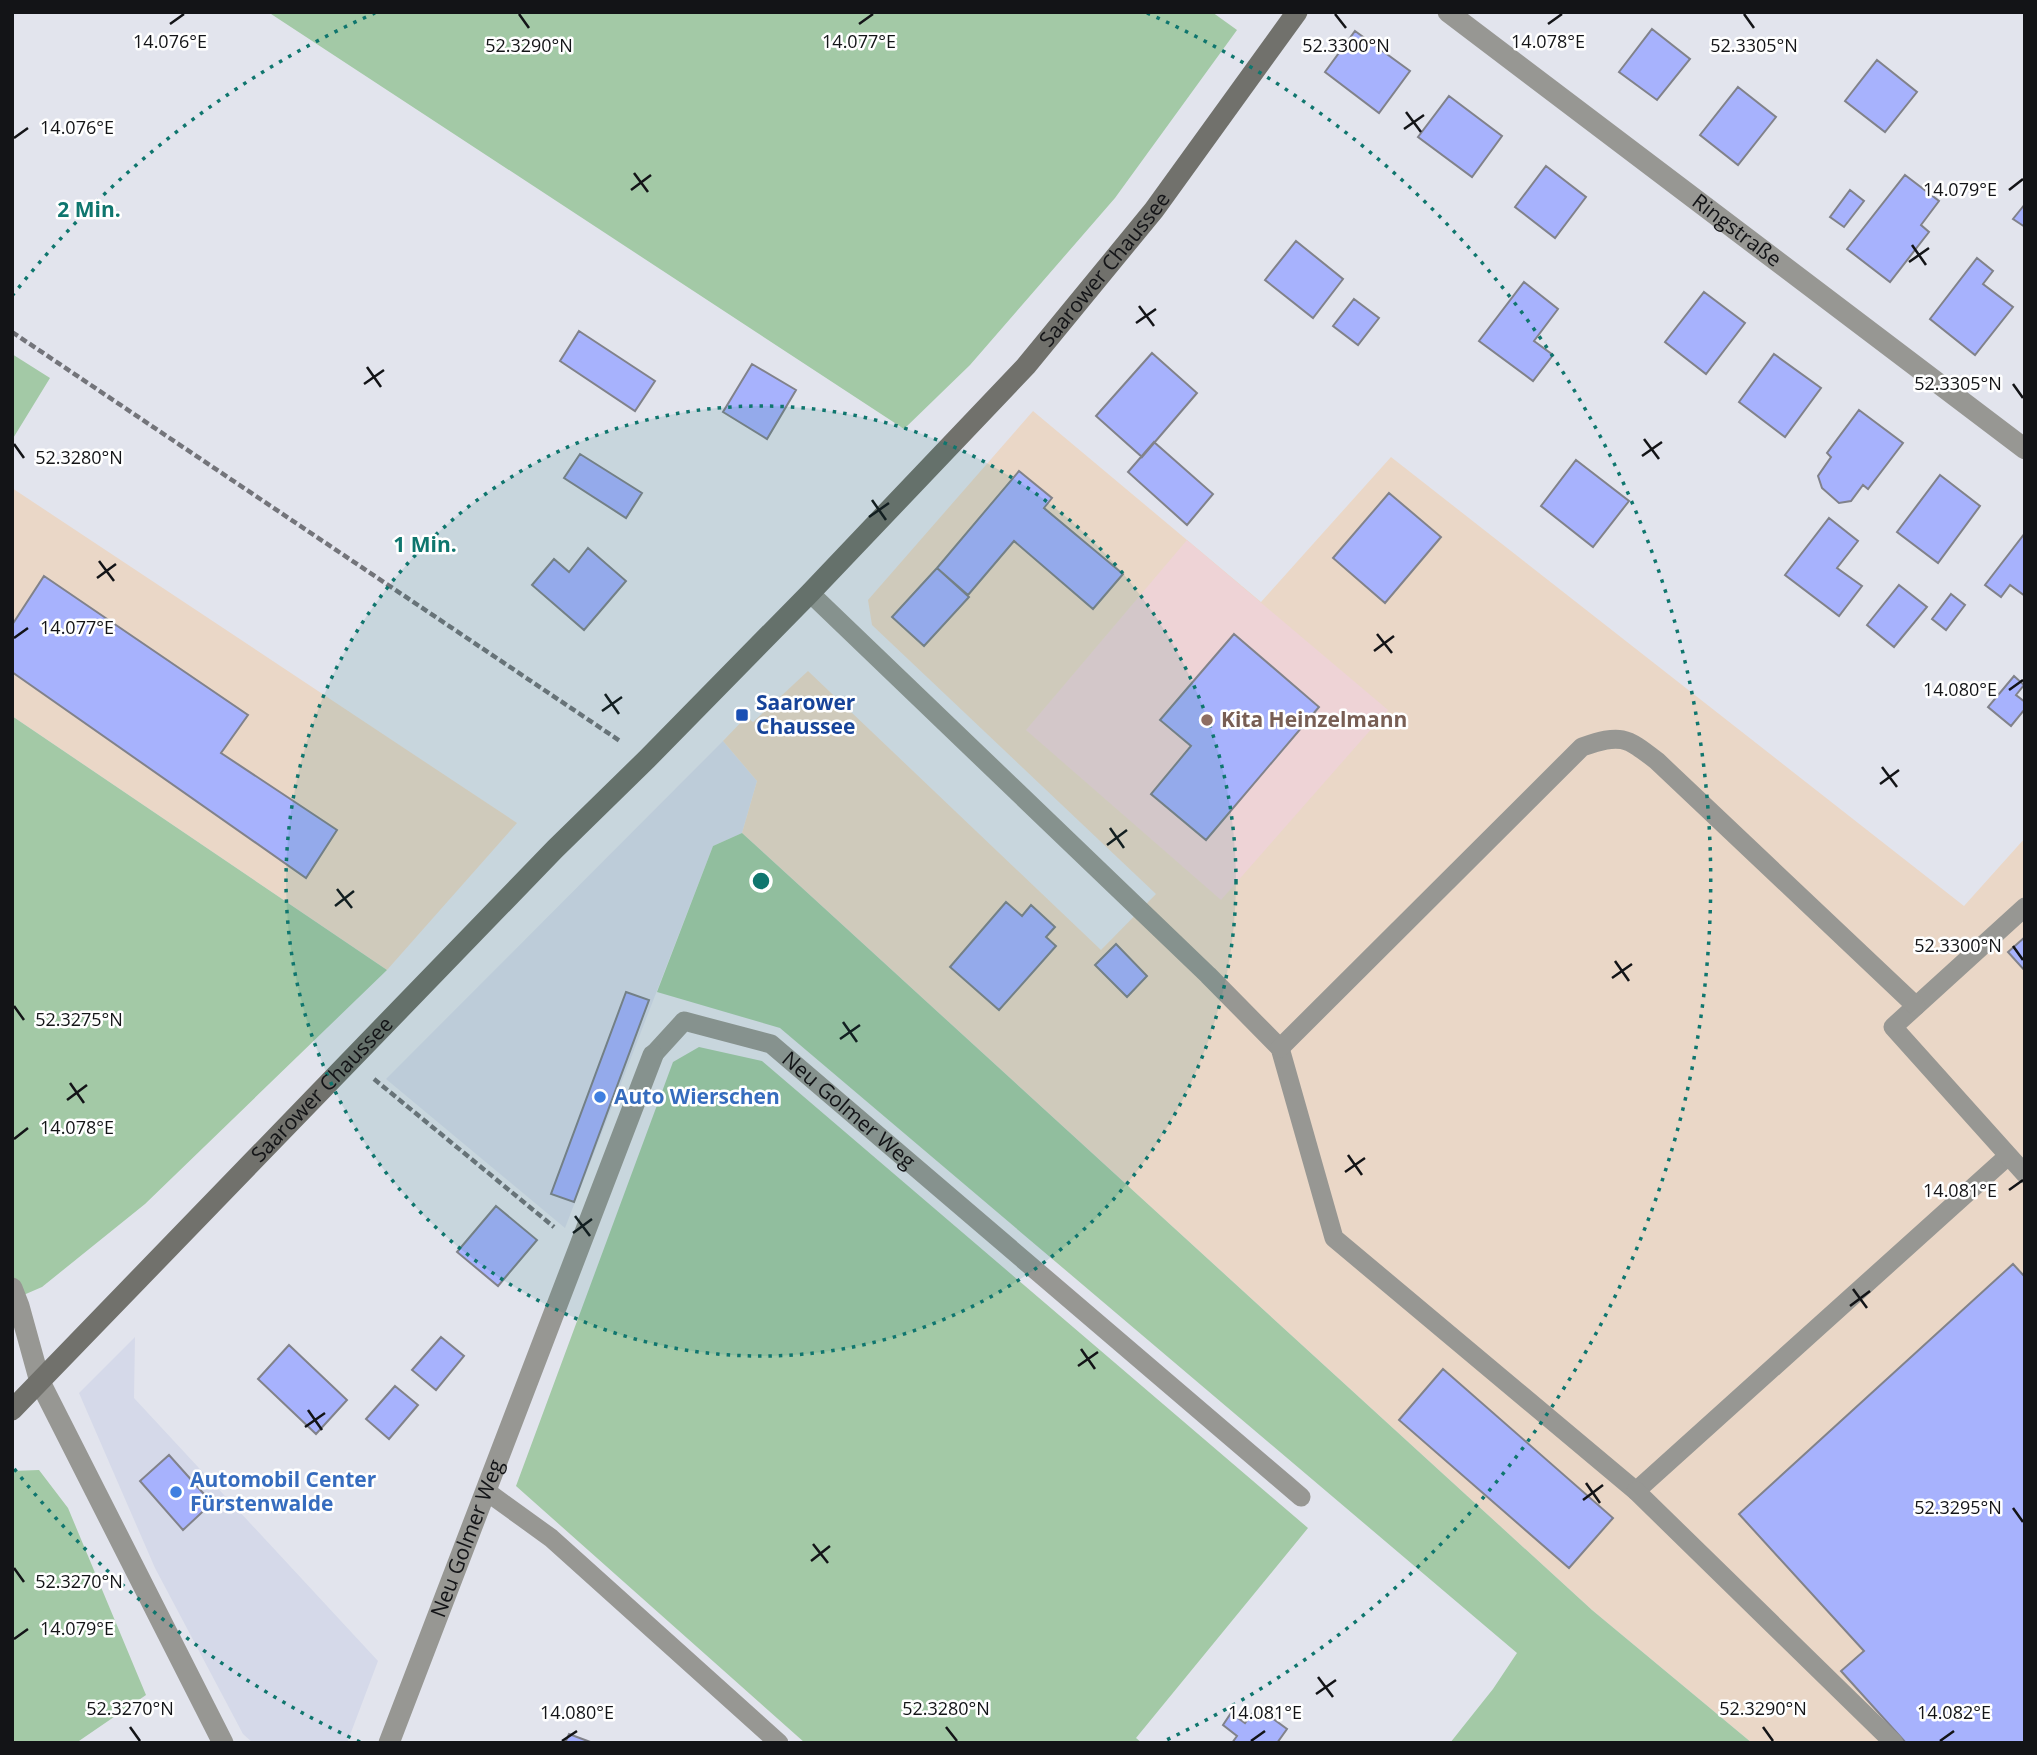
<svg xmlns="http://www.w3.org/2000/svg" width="2037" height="1755" font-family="'Open Sans',sans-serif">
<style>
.built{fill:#d5d9e9}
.industrial{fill:#ead7c7}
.education{fill:#eed3d6}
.green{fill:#a3c9a6}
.building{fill:#a7b2fd;stroke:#81828a;stroke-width:2}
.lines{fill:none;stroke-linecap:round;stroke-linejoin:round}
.path{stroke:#73747a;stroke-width:4.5;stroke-dasharray:7 3.5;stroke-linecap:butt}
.lane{stroke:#979793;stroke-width:19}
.street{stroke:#979793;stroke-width:21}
.secondary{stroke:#71716c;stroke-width:21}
.ticks{fill:none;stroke:#131417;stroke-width:2.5}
.ring{fill:none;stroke:#0f766e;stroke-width:3.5;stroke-dasharray:3.5 7}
.transit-dot{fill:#1a4fb4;stroke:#fff;stroke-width:2.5}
.education-dot{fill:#8d6e63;stroke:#fff;stroke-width:2.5}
.shop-dot{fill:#3f7fe0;stroke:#fff;stroke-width:2.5}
.labels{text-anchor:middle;stroke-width:5;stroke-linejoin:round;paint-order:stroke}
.street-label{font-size:21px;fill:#131417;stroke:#fff}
.transit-label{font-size:21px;font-weight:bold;fill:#164399;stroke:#fff;text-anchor:start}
.education-label{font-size:21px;font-weight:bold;fill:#785e54;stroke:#fff;text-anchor:start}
.shop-label{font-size:21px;font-weight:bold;fill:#366cbe;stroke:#fff;text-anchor:start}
.ticks-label{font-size:18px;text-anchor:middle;fill:#131417;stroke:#fff;stroke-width:5;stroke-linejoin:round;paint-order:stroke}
.centre{fill:#0f766e;stroke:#fff;stroke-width:3.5}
.ring-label{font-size:21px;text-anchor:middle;font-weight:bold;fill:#0f766e;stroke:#fff;stroke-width:5;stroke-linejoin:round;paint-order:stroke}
</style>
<rect width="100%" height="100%" fill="#e2e4ed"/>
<path class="built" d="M 723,741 L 757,781 L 742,833 L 713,846 L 565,1228 L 386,1079 Z
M 135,1337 L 134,1398 L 378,1661 L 347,1743 L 253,1743 L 243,1734 L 155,1568 L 79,1393 Z"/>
<path class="industrial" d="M 1033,411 L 1261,602 L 1391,457 L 1964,906 L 2025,838 L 2025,1743 L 1752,1743 L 1592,1610 L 742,833 L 757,781 L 723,741 L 746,717 L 753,722 L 808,671 L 1101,950 L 1156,894 L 872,625 L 868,600 Z
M 12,488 L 517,823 L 387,970 L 12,716 Z"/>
<path class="education" d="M 1187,540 L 1388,710 L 1221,900 L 1026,730 Z"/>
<path class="green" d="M 268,12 L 1212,12 L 1237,30 L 1115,198 L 970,365 L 904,429 Z
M 12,354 L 50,378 L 12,440 Z
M 12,716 L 387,970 L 145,1204 L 42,1287 L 12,1300 Z
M 742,833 L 1592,1610 L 1752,1743 L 1450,1743 L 1493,1689 L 1517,1653 L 780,1028 L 657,992 L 713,846 Z
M 699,1047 L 762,1061 L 1308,1528 L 1136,1738 L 1142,1743 L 805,1743 L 516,1486 L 673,1062 Z
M 39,1470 L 68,1508 L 146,1695 L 76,1743 L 12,1743 L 12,1471 Z"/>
<path class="building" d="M 1652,29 L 1690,59 L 1657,100 L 1619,72 Z
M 1355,31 L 1410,71 L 1379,113 L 1325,72 Z
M 1877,60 L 1917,92 L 1885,132 L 1845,101 Z
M 1738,87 L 1776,117 L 1738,165 L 1700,135 Z
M 1449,96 L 1502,136 L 1472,177 L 1418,137 Z
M 1546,166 L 1586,197 L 1555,238 L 1515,207 Z
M 1905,175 L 1939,201 L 1921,225 L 1929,232 L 1890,282 L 1847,249 Z
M 1850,190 L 1864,201 L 1844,227 L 1830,217 Z
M 2025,204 L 2025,227 L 2013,219 Z
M 1296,241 L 1343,279 L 1313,318 L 1265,280 Z
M 1977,258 L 1993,271 L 1983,284 L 2013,307 L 1975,355 L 1930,319 Z
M 1524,282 L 1558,309 L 1534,341 L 1553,355 L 1533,381 L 1479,341 Z
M 1704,292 L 1745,323 L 1706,374 L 1665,342 Z
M 1354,299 L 1379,318 L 1358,345 L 1333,326 Z
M 579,331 L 655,381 L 635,411 L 560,361 Z
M 1152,353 L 1197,393 L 1142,457 L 1096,416 Z
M 1774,354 L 1821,388 L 1785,437 L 1739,402 Z
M 752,364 L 796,390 L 767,439 L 723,412 Z
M 1859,410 L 1903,443 L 1868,489 L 1863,485 L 1851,501 L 1839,503 L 1822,488 L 1818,476 L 1831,457 L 1827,453 Z
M 1154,442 L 1213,494 L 1187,525 L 1128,472 Z
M 580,454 L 642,493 L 626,518 L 564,478 Z
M 1576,460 L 1629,501 L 1593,547 L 1541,506 Z
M 1019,471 L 1052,498 L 1044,508 L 1123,574 L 1093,609 L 1014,541 L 968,595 L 937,568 Z
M 1940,475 L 1980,506 L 1938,563 L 1897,532 Z
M 1389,493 L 1441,537 L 1385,603 L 1333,558 Z
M 1829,518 L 1858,541 L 1837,568 L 1862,586 L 1839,616 L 1785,575 Z
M 2025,533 L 2025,596 L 2010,585 L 2001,597 L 1985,585 Z
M 588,548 L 626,581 L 584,630 L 532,585 L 554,559 L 569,572 Z
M 937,568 L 969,597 L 924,646 L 892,617 Z
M 44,576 L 248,715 L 221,753 L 337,830 L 306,878 L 12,672 L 12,625 Z
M 1899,585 L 1927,607 L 1894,647 L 1867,625 Z
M 1951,594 L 1965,605 L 1946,630 L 1932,619 Z
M 1234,634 L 1319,707 L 1206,840 L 1151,794 L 1191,746 L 1160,720 Z
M 2014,676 L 2024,685 L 2016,695 L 2025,702 L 2025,709 L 2011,726 L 1988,707 Z
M 1006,902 L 1022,916 L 1031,905 L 1055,927 L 1046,937 L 1056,946 L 999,1010 L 950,967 Z
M 2025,937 L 2025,971 L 2008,952 Z
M 1116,944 L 1147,976 L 1127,997 L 1095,965 Z
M 626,992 L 649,1000 L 574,1202 L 551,1194 Z
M 496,1206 L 537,1240 L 498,1286 L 457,1252 Z
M 2013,1264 L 2025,1277 L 2025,1743 L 1906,1743 L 1841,1671 L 1864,1651 L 1739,1514 Z
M 441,1337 L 464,1356 L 436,1390 L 412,1370 Z
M 289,1345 L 347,1400 L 316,1434 L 258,1379 Z
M 1443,1369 L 1613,1518 L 1569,1568 L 1399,1420 Z
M 395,1386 L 418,1405 L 389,1439 L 366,1419 Z
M 169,1455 L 212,1503 L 183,1530 L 140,1481 Z
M 1257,1707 L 1287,1729 L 1277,1743 L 1232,1743 L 1237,1736 L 1223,1725 L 1231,1713 L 1245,1723 Z
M 569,1734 L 593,1743 L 565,1743 Z"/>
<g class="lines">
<path class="path" d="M 12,332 L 620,741
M 374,1079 L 554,1227"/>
<g class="lane">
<path d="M 810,593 L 1208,975 L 1280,1048 L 1334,1238 L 1636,1491 L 2008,1156"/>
<path d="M 2025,907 L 1893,1027 L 2025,1174"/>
<path d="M 1280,1048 L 1582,747 C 1621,734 1625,736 1657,761 L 1916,1006"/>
<path id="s1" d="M 653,1055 L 684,1021 L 771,1044 L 1301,1497"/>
<path d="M 486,1491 L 551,1538 L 779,1743"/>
<path d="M 1636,1491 L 1894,1743"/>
</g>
<g class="street">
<path id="s2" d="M 1448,12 L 2025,449"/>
<path d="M 12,1288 L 19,1306 L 40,1382 L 223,1743"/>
<path id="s3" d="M 389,1743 L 653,1055"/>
</g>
<path class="secondary" id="s4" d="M 12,1410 L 555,849 L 647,759 L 810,593 L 1026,366 L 1154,210 L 1297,12"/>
</g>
<path class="ticks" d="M 519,14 L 529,28M 1335,14 L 1346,28M 1744,14 L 1754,28M 170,24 L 184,14M 859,24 L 873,14M 1548,24 L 1562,14M 1406,112 L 1421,132M 1404,129 L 1424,115M 14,138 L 28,128M 634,173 L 648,192M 631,190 L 651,175M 2009,190 L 2023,179M 1912,245 L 1926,265M 1909,262 L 1929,248M 1139,306 L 1154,326M 1136,323 L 1156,309M 367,367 L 381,387M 364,384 L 384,370M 2013,384 L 2023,398M 1644,439 L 1659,459M 14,444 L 24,458M 1642,456 L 1662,442M 872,500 L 886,520M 869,517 L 889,503M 99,561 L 114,581M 97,578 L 116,564M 1377,634 L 1392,653M 14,638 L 28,628M 1374,651 L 1394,636M 2009,690 L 2023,680M 605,694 L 619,714M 602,711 L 622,697M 1882,767 L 1897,787M 1880,784 L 1899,770M 1110,828 L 1124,848M 1107,845 L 1127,830M 337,889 L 352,908M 335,906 L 354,891M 2013,946 L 2023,960M 1615,961 L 1629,981M 1612,978 L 1632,964M 14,1006 L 24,1020M 843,1022 L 857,1042M 840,1039 L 860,1025M 70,1083 L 84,1103M 67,1100 L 87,1085M 14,1139 L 28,1128M 1348,1155 L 1362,1175M 1345,1172 L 1365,1158M 2009,1190 L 2023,1180M 575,1216 L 590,1236M 573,1233 L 592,1219M 1853,1289 L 1867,1308M 1850,1306 L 1870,1291M 1081,1349 L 1095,1369M 1078,1366 L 1098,1352M 308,1410 L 322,1430M 305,1427 L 325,1413M 1586,1483 L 1600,1503M 1583,1500 L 1603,1485M 2013,1508 L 2023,1522M 813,1544 L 828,1563M 811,1561 L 830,1546M 14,1568 L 24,1582M 14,1639 L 28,1629M 1318,1677 L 1333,1697M 1316,1694 L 1336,1680M 130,1727 L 140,1741M 946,1727 L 957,1741M 1763,1727 L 1773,1741M 562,1741 L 577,1731M 1251,1741 L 1265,1731M 1940,1741 L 1954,1731"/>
<circle cx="761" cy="881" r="475" fill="#0f766e" fill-opacity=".12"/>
<g class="ring">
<circle cx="761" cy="881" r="475"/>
<path d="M360 1742A950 950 0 0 1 12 1466M12 296A950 950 0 0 1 375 13M1147 13A950 950 0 0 1 1162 1742"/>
</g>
<rect class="transit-dot" x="735" y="708" width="14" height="14" rx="3.5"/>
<circle class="education-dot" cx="1207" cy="720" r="7"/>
<g class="shop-dot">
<circle cx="600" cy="1097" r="7"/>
<circle cx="176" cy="1492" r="7"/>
</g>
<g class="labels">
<g class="street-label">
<text dy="7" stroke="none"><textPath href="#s2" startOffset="362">Ringstraße</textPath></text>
<text dy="7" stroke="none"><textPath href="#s4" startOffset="1580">Saarower Chaussee</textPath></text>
<text dy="7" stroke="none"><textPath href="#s4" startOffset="446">Saarower Chaussee</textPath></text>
<text dy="7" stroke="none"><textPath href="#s1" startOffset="238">Neu Golmer Weg</textPath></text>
<text dy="7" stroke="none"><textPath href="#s3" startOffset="219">Neu Golmer Weg</textPath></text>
</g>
<g class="transit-label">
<text x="756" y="710">Saarower<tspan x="756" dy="24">Chaussee</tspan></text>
</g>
<g class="education-label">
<text x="1221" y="727">Kita Heinzelmann</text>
</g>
<g class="shop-label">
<text x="614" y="1104">Auto Wierschen</text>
<text x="190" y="1487">Automobil Center<tspan x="190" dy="24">Fürstenwalde</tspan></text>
</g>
</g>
<g class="ticks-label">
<text x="170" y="48">14.076°E</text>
<text x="859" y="48">14.077°E</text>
<text x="1548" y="48">14.078°E</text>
<text x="529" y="52">52.3290°N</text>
<text x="1346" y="52">52.3300°N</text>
<text x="1754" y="52">52.3305°N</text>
<text x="77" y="134">14.076°E</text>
<text x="1960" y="196">14.079°E</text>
<text x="1958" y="390">52.3305°N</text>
<text x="79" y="464">52.3280°N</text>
<text x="77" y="634">14.077°E</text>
<text x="1960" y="696">14.080°E</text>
<text x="1958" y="952">52.3300°N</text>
<text x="79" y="1026">52.3275°N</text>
<text x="77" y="1134">14.078°E</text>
<text x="1960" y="1197">14.081°E</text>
<text x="1958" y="1514">52.3295°N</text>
<text x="79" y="1588">52.3270°N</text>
<text x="77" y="1635">14.079°E</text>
<text x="130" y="1715">52.3270°N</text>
<text x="946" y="1715">52.3280°N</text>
<text x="1763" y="1715">52.3290°N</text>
<text x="577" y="1719">14.080°E</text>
<text x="1265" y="1719">14.081°E</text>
<text x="1954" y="1719">14.082°E</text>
</g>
<circle cx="761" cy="881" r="10" class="centre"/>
<g class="ring-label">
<text x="89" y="217">2 Min.</text>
<text x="425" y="552">1 Min.</text>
</g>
<rect width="2037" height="1755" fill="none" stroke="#131417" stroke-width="28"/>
</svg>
